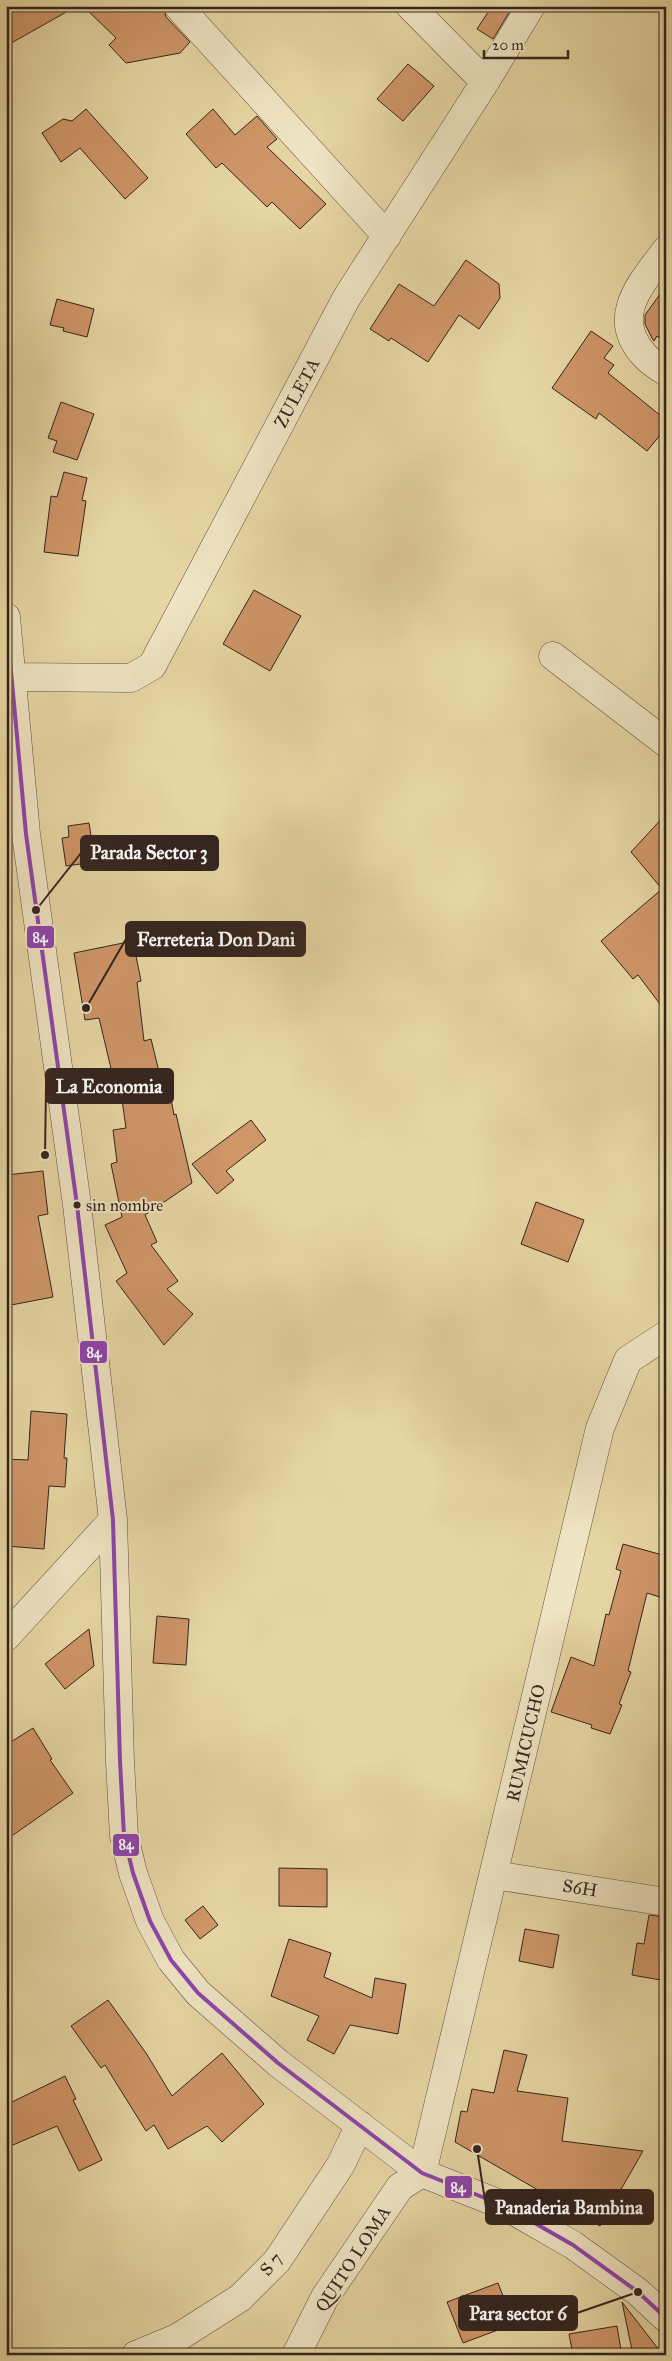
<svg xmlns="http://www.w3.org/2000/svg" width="672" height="2361" font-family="'IM FELL Great Primer',serif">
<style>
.building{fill:#cf9668;stroke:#33241f}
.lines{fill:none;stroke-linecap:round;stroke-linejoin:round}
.minor-casing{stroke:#605040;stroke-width:29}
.minor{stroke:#efe4c3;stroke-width:28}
.bus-1-casing{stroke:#efe4c3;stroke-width:8}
.bus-1{stroke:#8e44ad;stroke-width:4}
.bus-dot{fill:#33241f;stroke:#efe4c3;stroke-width:2}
.labels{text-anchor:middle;stroke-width:4;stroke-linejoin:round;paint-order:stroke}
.bus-label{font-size:17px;fill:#33241f;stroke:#efe4c3;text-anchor:start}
.street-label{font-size:18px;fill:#33241f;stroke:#efe4c3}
.leader{fill:none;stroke:#33241f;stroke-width:2}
.callout-dot{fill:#33241f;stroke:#efe4c3;stroke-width:2}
.callout{fill:#33241f;stroke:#33241f;stroke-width:2}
.callout-label{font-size:19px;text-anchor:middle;font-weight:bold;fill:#fff}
.line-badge{stroke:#efe4c3;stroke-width:2}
.badge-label{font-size:14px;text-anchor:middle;font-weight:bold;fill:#fff}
</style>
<rect width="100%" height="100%" fill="#e6d6a3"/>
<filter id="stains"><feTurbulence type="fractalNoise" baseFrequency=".004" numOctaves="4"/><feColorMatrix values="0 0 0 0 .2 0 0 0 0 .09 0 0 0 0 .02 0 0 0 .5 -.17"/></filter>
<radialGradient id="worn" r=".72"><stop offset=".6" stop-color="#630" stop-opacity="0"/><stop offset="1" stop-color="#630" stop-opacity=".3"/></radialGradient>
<path class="building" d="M 6,6 L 77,6 L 6,46 Z
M 83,6 L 163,6 L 166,17 L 190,42 L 180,53 L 126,63 L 109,45 L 116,38 Z
M 492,6 L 513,6 L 493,39 L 477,29 Z
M 408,64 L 434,86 L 403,121 L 377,99 Z
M 86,109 L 148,178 L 125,199 L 80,148 L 61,162 L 42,133 L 63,119 L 72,121 Z
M 213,109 L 235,135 L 257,116 L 277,139 L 267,147 L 326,204 L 300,229 L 272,202 L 267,207 L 222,163 L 216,168 L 186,134 Z
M 466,260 L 499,284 L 500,298 L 479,329 L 459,315 L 428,362 L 391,338 L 389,341 L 370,329 L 399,284 L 434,306 Z
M 666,286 L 666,343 L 657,336 L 654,341 L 653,340 L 645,324 L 645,315 Z
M 57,299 L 94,309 L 87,337 L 63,331 L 64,328 L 50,325 Z
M 591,331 L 613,346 L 604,358 L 614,365 L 608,373 L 666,420 L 666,428 L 647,451 L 599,413 L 596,419 L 552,388 Z
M 61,402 L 94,414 L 77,460 L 53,452 L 57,441 L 48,438 Z
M 64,472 L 87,478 L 82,500 L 86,501 L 78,556 L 44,552 L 51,496 L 57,497 Z
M 254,590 L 301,616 L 270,671 L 223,644 Z
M 666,814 L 666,1012 L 638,975 L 633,979 L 601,941 L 662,889 L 631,852 Z
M 89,823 L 95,862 L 66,866 L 62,838 L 69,837 L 68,826 Z
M 133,941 L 141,981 L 137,982 L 144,1041 L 151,1039 L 163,1088 L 169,1087 L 174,1115 L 176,1114 L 192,1183 L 145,1215 L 157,1242 L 151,1245 L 178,1281 L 167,1289 L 193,1314 L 164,1345 L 116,1281 L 127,1273 L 105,1225 L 122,1217 L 111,1164 L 117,1162 L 113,1130 L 126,1128 L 119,1079 L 114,1081 L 99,1018 L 85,1020 L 74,953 Z
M 251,1120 L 266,1140 L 226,1171 L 234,1180 L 217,1194 L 192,1164 Z
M 43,1171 L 48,1214 L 38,1216 L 53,1297 L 6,1306 L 6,1232 L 10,1231 L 6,1175 Z
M 536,1202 L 584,1220 L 568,1262 L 521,1244 Z
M 31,1411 L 67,1414 L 64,1458 L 67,1458 L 65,1487 L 49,1486 L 44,1549 L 6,1546 L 6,1459 L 28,1460 Z
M 623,1544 L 666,1556 L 666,1599 L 647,1593 L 628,1671 L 631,1672 L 619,1704 L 622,1705 L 610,1734 L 591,1728 L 592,1725 L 551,1712 L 571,1657 L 594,1666 L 606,1614 L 609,1615 L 621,1571 L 616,1569 Z
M 157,1616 L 189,1619 L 186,1665 L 153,1663 Z
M 89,1629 L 94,1666 L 65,1689 L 45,1664 Z
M 33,1728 L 52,1759 L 50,1760 L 73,1793 L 6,1840 L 6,1745 Z
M 279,1868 L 327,1869 L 327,1907 L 279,1906 Z
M 203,1906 L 218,1925 L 200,1939 L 185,1920 Z
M 649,1915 L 666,1917 L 666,1981 L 632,1975 L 637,1943 L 644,1944 Z
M 525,1929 L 559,1935 L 553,1968 L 519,1961 Z
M 289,1939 L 331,1953 L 324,1977 L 372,1998 L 375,1978 L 406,1984 L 398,2034 L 350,2025 L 334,2054 L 307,2040 L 319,2016 L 271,1996 Z
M 108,2000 L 146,2053 L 172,2096 L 222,2053 L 264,2104 L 222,2142 L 207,2126 L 168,2149 L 154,2125 L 146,2131 L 105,2065 L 101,2068 L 71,2026 Z
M 504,2050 L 527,2055 L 517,2091 L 568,2098 L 562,2141 L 643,2151 L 600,2226 L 455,2142 L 461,2111 L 467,2112 L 472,2089 L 494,2093 Z
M 65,2076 L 76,2099 L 73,2100 L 102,2160 L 79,2171 L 57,2126 L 6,2148 L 6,2105 Z
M 498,2283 L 514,2324 L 463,2343 L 447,2302 Z
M 622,2302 L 663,2355 L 633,2355 Z
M 617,2326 L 621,2350 L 594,2355 L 573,2355 L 569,2334 Z"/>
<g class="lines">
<defs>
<path id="minor" d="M 178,6 L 387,236
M 410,6 L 485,82
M 666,250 C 642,283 609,316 644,355 C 650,362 659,367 666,372
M 6,617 L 26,834 L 77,1205 L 113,1520 L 120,1761 L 124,1836 L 133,1873 L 150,1921 L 171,1960 L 198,1993 L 278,2063 L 422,2173 L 505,2206 L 573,2245 L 638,2292 L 666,2318
M 553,656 L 666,743
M 12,677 L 131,678 L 152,666 L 347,297 L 485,82 L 531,6
M 6,1637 L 113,1520
M 494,1875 L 666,1902
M 136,2355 L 177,2338 L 240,2298 L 277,2261 L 340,2166 L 360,2125
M 296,2355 L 325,2297 L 400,2187 L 422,2173 L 600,1428 L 628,1360 L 666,1335"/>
</defs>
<use href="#minor" class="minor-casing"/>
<use href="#minor" class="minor"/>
<defs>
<path id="bus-1" d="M 6,617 L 26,834 L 77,1205 L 113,1520 L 120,1761 L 124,1836 L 133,1873 L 150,1921 L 171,1960 L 198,1993 L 278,2063 L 422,2173 L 505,2206 L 573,2245 L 638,2292 L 666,2318"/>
</defs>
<use href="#bus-1" class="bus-1-casing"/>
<use href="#bus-1" class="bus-1"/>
</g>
<circle class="bus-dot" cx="77" cy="1205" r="4.5"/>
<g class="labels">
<g class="bus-label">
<text x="86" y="1211">sin nombre</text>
</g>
<g class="street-label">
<text transform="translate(297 393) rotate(-62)" y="6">ZULETA</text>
<text transform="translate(526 1743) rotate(-77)" y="6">RUMICUCHO</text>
<text transform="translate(580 1888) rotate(9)" y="6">S6H</text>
<text transform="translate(353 2259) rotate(-57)" y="6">QUITO LOMA</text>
<text transform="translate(271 2264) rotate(-50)" y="6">S 7</text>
</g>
</g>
<path class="leader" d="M36 910L81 853M86 1008L126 939M45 1155L46 1086M477 2149L486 2207M638 2292L577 2313"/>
<g class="callout-dot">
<circle cx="36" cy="910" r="5"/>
<circle cx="86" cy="1008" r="5"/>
<circle cx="45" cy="1155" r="5"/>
<circle cx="477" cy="2149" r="5"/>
<circle cx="638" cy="2292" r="5"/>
</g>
<g class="callout">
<rect x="81" y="836" width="137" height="34" rx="5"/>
<rect x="126" y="922" width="179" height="34" rx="5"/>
<rect x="46" y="1069" width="127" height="34" rx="5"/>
<rect x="486" y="2190" width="167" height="34" rx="5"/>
<rect x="459" y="2296" width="118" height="34" rx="5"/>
</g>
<g class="callout-label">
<text x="149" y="859">Parada Sector 3</text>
<text x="216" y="946">Ferreteria Don Dani</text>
<text x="109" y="1093">La Economia</text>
<text x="569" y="2214">Panaderia Bambina</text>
<text x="518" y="2320">Para sector 6</text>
</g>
<g class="line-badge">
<rect x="26" y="925" width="29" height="24" rx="5" fill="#8e44ad"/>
<rect x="79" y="1340" width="29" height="24" rx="5" fill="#8e44ad"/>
<rect x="112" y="1833" width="28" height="24" rx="5" fill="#8e44ad"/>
<rect x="444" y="2175" width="29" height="24" rx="5" fill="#8e44ad"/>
</g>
<g class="badge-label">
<text x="40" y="942">84</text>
<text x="94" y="1357">84</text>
<text x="126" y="1849">84</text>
<text x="458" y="2192">84</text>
</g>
<rect width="672" height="2361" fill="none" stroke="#e6d6a3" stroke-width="25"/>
<rect x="8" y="8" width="657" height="2346" fill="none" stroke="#33241f" stroke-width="2.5"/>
<rect x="12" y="12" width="647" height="2336" fill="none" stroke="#33241f"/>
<path d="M484 50v8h84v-8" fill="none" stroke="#33241f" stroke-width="2.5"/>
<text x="492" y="50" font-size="15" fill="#33241f" stroke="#efe4c3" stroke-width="4" paint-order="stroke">20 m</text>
<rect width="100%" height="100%" filter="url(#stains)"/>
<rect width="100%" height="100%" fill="url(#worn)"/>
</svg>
